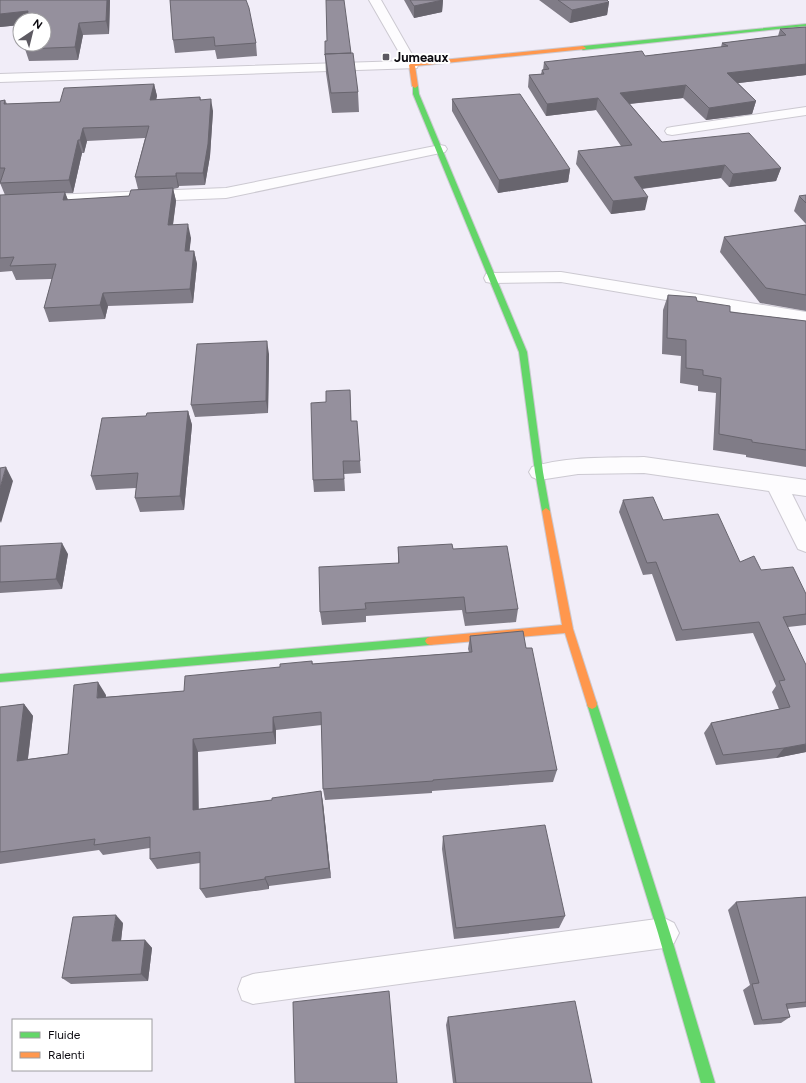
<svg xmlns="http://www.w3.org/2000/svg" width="806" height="1083" font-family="Figtree,sans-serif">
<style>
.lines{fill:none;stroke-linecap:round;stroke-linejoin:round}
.street-casing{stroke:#ccc9d1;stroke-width:2}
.fast-casing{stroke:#ccc9d1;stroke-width:2}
.slow-casing{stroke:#ccc9d1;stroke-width:2}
.street{fill:#fdfcfe;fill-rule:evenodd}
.fast{fill:#63d668;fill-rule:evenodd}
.slow{fill:#ff974d;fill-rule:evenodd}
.wall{fill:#807c87;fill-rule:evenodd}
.shaded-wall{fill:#68656e}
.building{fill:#95909d;stroke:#68656e}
.poi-dot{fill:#5d5a62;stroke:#fff;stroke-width:1.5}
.labels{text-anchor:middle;stroke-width:4;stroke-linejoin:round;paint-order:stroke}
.far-poi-label{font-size:13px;font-weight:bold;fill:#0d0b11;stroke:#fff;text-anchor:start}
</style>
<rect width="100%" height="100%" fill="#f1edf8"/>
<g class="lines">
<defs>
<path id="street" d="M 369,0 L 381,0 L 418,65 L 417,68 L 0,82 L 0,74 L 404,61 Z
M 806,107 L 806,115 L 672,135 L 667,134 L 665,131 L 667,128 L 672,127 Z
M 440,145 L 445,146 L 447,149 L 445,152 L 226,198 L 0,207 L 0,197 L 226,188 Z
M 561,272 L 806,312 L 806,324 L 561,282 L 492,283 L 486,282 L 484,278 L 486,274 L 492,273 Z
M 644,457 L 806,480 L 806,496 L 792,494 L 806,522 L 806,552 L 798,549 L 769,491 L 644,473 L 578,474 L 539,480 L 532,477 L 529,472 L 532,467 C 568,456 607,458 644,457 Z
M 664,918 L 674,923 L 679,933 L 674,943 L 664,948 L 253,1004 L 242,1000 L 238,989 L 242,978 L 253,974 Z"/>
<path id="fast" d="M 806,24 L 806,26 L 583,50 L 580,48 L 583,46 Z
M 413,85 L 418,86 L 419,94 L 527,352 L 543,472 L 550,511 L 546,514 L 542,511 L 535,472 L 519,352 L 413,94 Z
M 430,637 L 433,638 L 435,641 L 433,644 L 430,645 L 0,682 L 0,674 Z
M 592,699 L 596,701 L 597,704 L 670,933 L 715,1083 L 701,1083 L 658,933 L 587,704 L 588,701 Z"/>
<path id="slow" d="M 583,46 L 586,48 L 585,49 L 415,66 L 418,86 L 415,88 L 412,86 L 409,65 L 412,63 Z
M 546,508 L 550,511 L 573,629 L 597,704 L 596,707 L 592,709 L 588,707 L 587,704 L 565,633 L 430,645 L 427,644 L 425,641 L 427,638 L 430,637 L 562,625 L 542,511 Z"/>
</defs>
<use href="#street" class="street-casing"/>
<use href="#fast" class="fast-casing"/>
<use href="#slow" class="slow-casing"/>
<use href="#street" class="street"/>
<use href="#fast" class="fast"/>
<use href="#slow" class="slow"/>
</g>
<path class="wall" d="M 0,0 L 110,0 L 109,34 L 83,35 L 78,60 L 29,61 L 25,49 L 44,20 L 20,25 L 0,27 Z
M 170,0 L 256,43 L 257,56 L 217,59 L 215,50 L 175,53 L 173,40 Z
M 404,0 L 443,0 L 442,12 L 414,18 Z
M 539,0 L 607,0 L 609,2 L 607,15 L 570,23 Z
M 806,27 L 806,75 L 738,83 L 756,101 L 752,114 L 706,120 L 683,98 L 630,104 L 662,142 L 781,168 L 776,181 L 729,187 L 721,178 L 642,189 L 645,210 L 611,214 L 576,164 L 578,151 L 621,146 L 596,110 L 546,116 L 528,87 L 529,75 L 541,74 L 542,70 L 543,70 L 544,62 L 645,56 L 721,47 L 722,43 L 778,36 L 780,29 Z
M 351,53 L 358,92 L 359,112 L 332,113 L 326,73 L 325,55 Z
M 154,84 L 157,96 L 156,100 L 200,97 L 201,100 L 213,111 L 210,156 L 205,185 L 179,186 L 178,188 L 173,189 L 176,201 L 173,225 L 191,238 L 189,251 L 194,251 L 197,264 L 193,303 L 108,306 L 105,319 L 49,322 L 44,308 L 52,279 L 16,280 L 12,271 L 0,272 L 0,195 L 5,195 L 0,183 L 0,101 L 5,100 L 7,104 L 60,102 ZM 145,138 L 135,177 L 138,189 L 129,196 L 68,200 L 65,193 L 73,193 L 82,153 L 84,153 L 87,141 Z
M 452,99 L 570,169 L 568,182 L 498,193 L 452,111 Z
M 806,195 L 806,224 L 794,211 L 799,196 Z
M 806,225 L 806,311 L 760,303 L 720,252 L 724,237 Z
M 668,295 L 697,301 L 730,312 L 806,321 L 806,467 L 746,457 L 746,455 L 713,450 L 716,393 L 698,391 L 698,386 L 680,383 L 681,356 L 662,354 L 663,310 Z
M 269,354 L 268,413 L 195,417 L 191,405 Z
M 350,390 L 351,421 L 360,461 L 361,473 L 344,474 L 345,491 L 314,492 L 313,480 L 326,402 Z
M 188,411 L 192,425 L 184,510 L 140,512 L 135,498 L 136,488 L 96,490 L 91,476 L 146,416 Z
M 623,500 L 740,562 L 761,570 L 806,594 L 806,625 L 788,627 L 806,752 L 776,758 L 716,765 L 704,733 L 711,723 L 779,709 L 772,692 L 776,686 L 753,633 L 676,641 L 652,574 L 643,575 L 619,512 Z
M 0,546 L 68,554 L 62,589 L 0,593 Z
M 398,547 L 453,549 L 518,609 L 516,622 L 465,626 L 462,610 L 366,616 L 366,622 L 322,625 L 320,612 L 398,563 Z
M 470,636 L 526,648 L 557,770 L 553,782 L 432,791 L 432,793 L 325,800 L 323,789 L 322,725 L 276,730 L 276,744 L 198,752 L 198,809 L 272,800 L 321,791 L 323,803 L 331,878 L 269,886 L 269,889 L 206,898 L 200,889 L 200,863 L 157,869 L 150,859 L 150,848 L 103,855 L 99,850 L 0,864 L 0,707 L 24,704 L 33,716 L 28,759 L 68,754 L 106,695 L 105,697 L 184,691 L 280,667 L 312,661 L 313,664 L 469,652 L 468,649 Z
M 443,836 L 565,916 L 559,928 L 454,939 L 442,849 Z
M 806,897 L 806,1007 L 787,1009 L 790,1017 L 781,1023 L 754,1025 L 743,990 L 750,985 L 728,910 L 736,902 Z
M 123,923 L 121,941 L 145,940 L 152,948 L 148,981 L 71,984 L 62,978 Z
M 448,1017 L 592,1083 L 453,1083 L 446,1025 Z"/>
<path class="shaded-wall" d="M 107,0 L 110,0 L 109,34 L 106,21 Z
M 443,0 L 442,12 L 414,18 L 414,6 Z
M 609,2 L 607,15 L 570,23 L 572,10 Z
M 28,11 L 30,20 L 20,20 L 20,25 L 0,27 L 0,14 Z
M 79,23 L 83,35 L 78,60 L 75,47 Z
M 806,64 L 806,75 L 723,85 L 727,73 Z
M 154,84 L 157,96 L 153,112 L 150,100 Z
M 686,85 L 683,98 L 618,105 L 620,93 Z
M 598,98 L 596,110 L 546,116 L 547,104 Z
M 211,99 L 213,111 L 210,156 L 205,185 L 203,173 Z
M 756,101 L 752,114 L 706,120 L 709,108 Z
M 83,128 L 87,141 L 84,153 L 80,140 Z
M 78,140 L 82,153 L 73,193 L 69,180 Z
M 725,165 L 721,178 L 631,190 L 634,177 Z
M 781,168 L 776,181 L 729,187 L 733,174 Z
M 570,169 L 568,182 L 498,193 L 499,180 Z
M 176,173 L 179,186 L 178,188 L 176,176 Z
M 173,188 L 176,201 L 171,238 L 168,225 Z
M 65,192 L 70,206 L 63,200 Z
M 648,197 L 645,210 L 611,214 L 613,201 Z
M 188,224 L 191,238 L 188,265 L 185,251 Z
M 194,251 L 197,264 L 193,303 L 190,289 Z
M 103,293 L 108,306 L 105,319 L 100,305 Z
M 267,341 L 269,354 L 268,413 L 266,401 Z
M 188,411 L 192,425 L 184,510 L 180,496 Z
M 6,467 L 13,481 L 1,523 L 0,521 L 0,488 Z
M 62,543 L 68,554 L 62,589 L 56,579 Z
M 98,682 L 106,695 L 105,711 L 97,698 Z
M 24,704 L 33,716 L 26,773 L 17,761 Z
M 273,717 L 276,730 L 276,744 L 273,732 Z
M 193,739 L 198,752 L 199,821 L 193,810 Z
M 806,744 L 806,752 L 776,758 L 784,748 Z
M 321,791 L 323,803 L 331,878 L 329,868 Z
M 265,877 L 269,886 L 269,889 L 265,879 Z
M 116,915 L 123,923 L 120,949 L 112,941 Z
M 145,940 L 152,948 L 148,981 L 141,974 Z"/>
<path class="building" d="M 0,0 L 107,0 L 106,21 L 79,23 L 75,47 L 25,49 L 26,44 L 44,44 L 44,20 L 27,20 L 28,11 L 0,14 Z
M 170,0 L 246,0 L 249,8 L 256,43 L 215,46 L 214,37 L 173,40 Z
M 326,0 L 344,0 L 351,53 L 325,54 L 325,55 L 325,41 L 327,41 Z
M 410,0 L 443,0 L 414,6 Z
M 558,0 L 607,0 L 609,2 L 572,10 Z
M 806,27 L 806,64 L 727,73 L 756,101 L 709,108 L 686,85 L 620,93 L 662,142 L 749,133 L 781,168 L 733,174 L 725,165 L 634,177 L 648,197 L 613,201 L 578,151 L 632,145 L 598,98 L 547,104 L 529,75 L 544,74 L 542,70 L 549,69 L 544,62 L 642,51 L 645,56 L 728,46 L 722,43 L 786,35 L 780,29 Z
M 353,53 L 358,92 L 331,93 L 325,54 Z
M 154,84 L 150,100 L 200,97 L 200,100 L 211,99 L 208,144 L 203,173 L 176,173 L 176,176 L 135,177 L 149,126 L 83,128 L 80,140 L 78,140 L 69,180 L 0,183 L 5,168 L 0,168 L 0,101 L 5,100 L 4,104 L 60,102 L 64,88 Z
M 520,94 L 570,169 L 499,180 L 452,99 Z
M 173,188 L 168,225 L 188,224 L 185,251 L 194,251 L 190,289 L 103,293 L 100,305 L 44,308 L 56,264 L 10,266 L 14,257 L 0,258 L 0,195 L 65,192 L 63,200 L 129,196 L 131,190 Z
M 806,195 L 806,203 L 799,196 Z
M 806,225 L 806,295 L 766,288 L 724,237 Z
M 668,295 L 696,297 L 697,301 L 730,306 L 730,312 L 806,321 L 806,450 L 752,442 L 752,440 L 719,434 L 721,378 L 703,375 L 703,370 L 686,368 L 686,340 L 667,338 Z
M 267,341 L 266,401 L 191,405 L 197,344 Z
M 350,390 L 351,421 L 357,421 L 360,461 L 343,461 L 344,479 L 313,480 L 311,403 L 326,402 L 326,391 Z
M 188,411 L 180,496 L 135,498 L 138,473 L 91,476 L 102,418 L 146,416 L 147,413 Z
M 6,467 L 0,488 L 0,468 Z
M 653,497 L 663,520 L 718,514 L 740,562 L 754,556 L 761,570 L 793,567 L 806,594 L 806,614 L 783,617 L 806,665 L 806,744 L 784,748 L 723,755 L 711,723 L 790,707 L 779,681 L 785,680 L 759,622 L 682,630 L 656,562 L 647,563 L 623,500 Z
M 62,543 L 56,579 L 0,582 L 0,546 Z
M 452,544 L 453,549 L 507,546 L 518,609 L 466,613 L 464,597 L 365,603 L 366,609 L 320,612 L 319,567 L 399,563 L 398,547 Z
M 523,631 L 526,648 L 532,648 L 557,770 L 433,780 L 433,781 L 323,789 L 321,712 L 273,717 L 273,732 L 193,739 L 193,810 L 272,800 L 272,798 L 321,791 L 329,868 L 265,877 L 265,879 L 200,889 L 200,852 L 150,859 L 150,837 L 94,845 L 95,839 L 0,852 L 0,707 L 24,704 L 17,761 L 68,754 L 74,685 L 98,682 L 97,698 L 184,691 L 185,676 L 280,667 L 280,664 L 312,661 L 312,664 L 472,652 L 470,636 Z
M 545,825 L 565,916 L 456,928 L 443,836 Z
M 806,897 L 806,1002 L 786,1004 L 790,1017 L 762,1020 L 752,984 L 759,983 L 736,902 Z
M 116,915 L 112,941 L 145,940 L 141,974 L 62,978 L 73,917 Z
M 389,991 L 397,1083 L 295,1083 L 293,1002 Z
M 575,1001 L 592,1083 L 456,1083 L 448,1017 Z"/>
<rect class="poi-dot" x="382" y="53" width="8" height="8" rx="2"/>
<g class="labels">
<g class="far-poi-label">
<text x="394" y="62">Jumeaux</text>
</g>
</g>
<rect x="12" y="1019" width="140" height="52" fill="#ffffff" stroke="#9e9da0"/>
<rect x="20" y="1032" width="20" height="6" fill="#63d668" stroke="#9e9da0"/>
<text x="48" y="1039" font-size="12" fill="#0d0b11">Fluide</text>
<rect x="20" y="1052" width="20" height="6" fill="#ff974d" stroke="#9e9da0"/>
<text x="48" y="1059" font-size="12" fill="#0d0b11">Ralenti</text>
<g transform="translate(32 32) rotate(35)"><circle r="19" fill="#ffffff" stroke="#9e9da0"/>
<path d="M0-3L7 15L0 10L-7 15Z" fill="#5d5a62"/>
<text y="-6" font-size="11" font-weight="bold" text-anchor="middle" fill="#0d0b11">N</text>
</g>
</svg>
